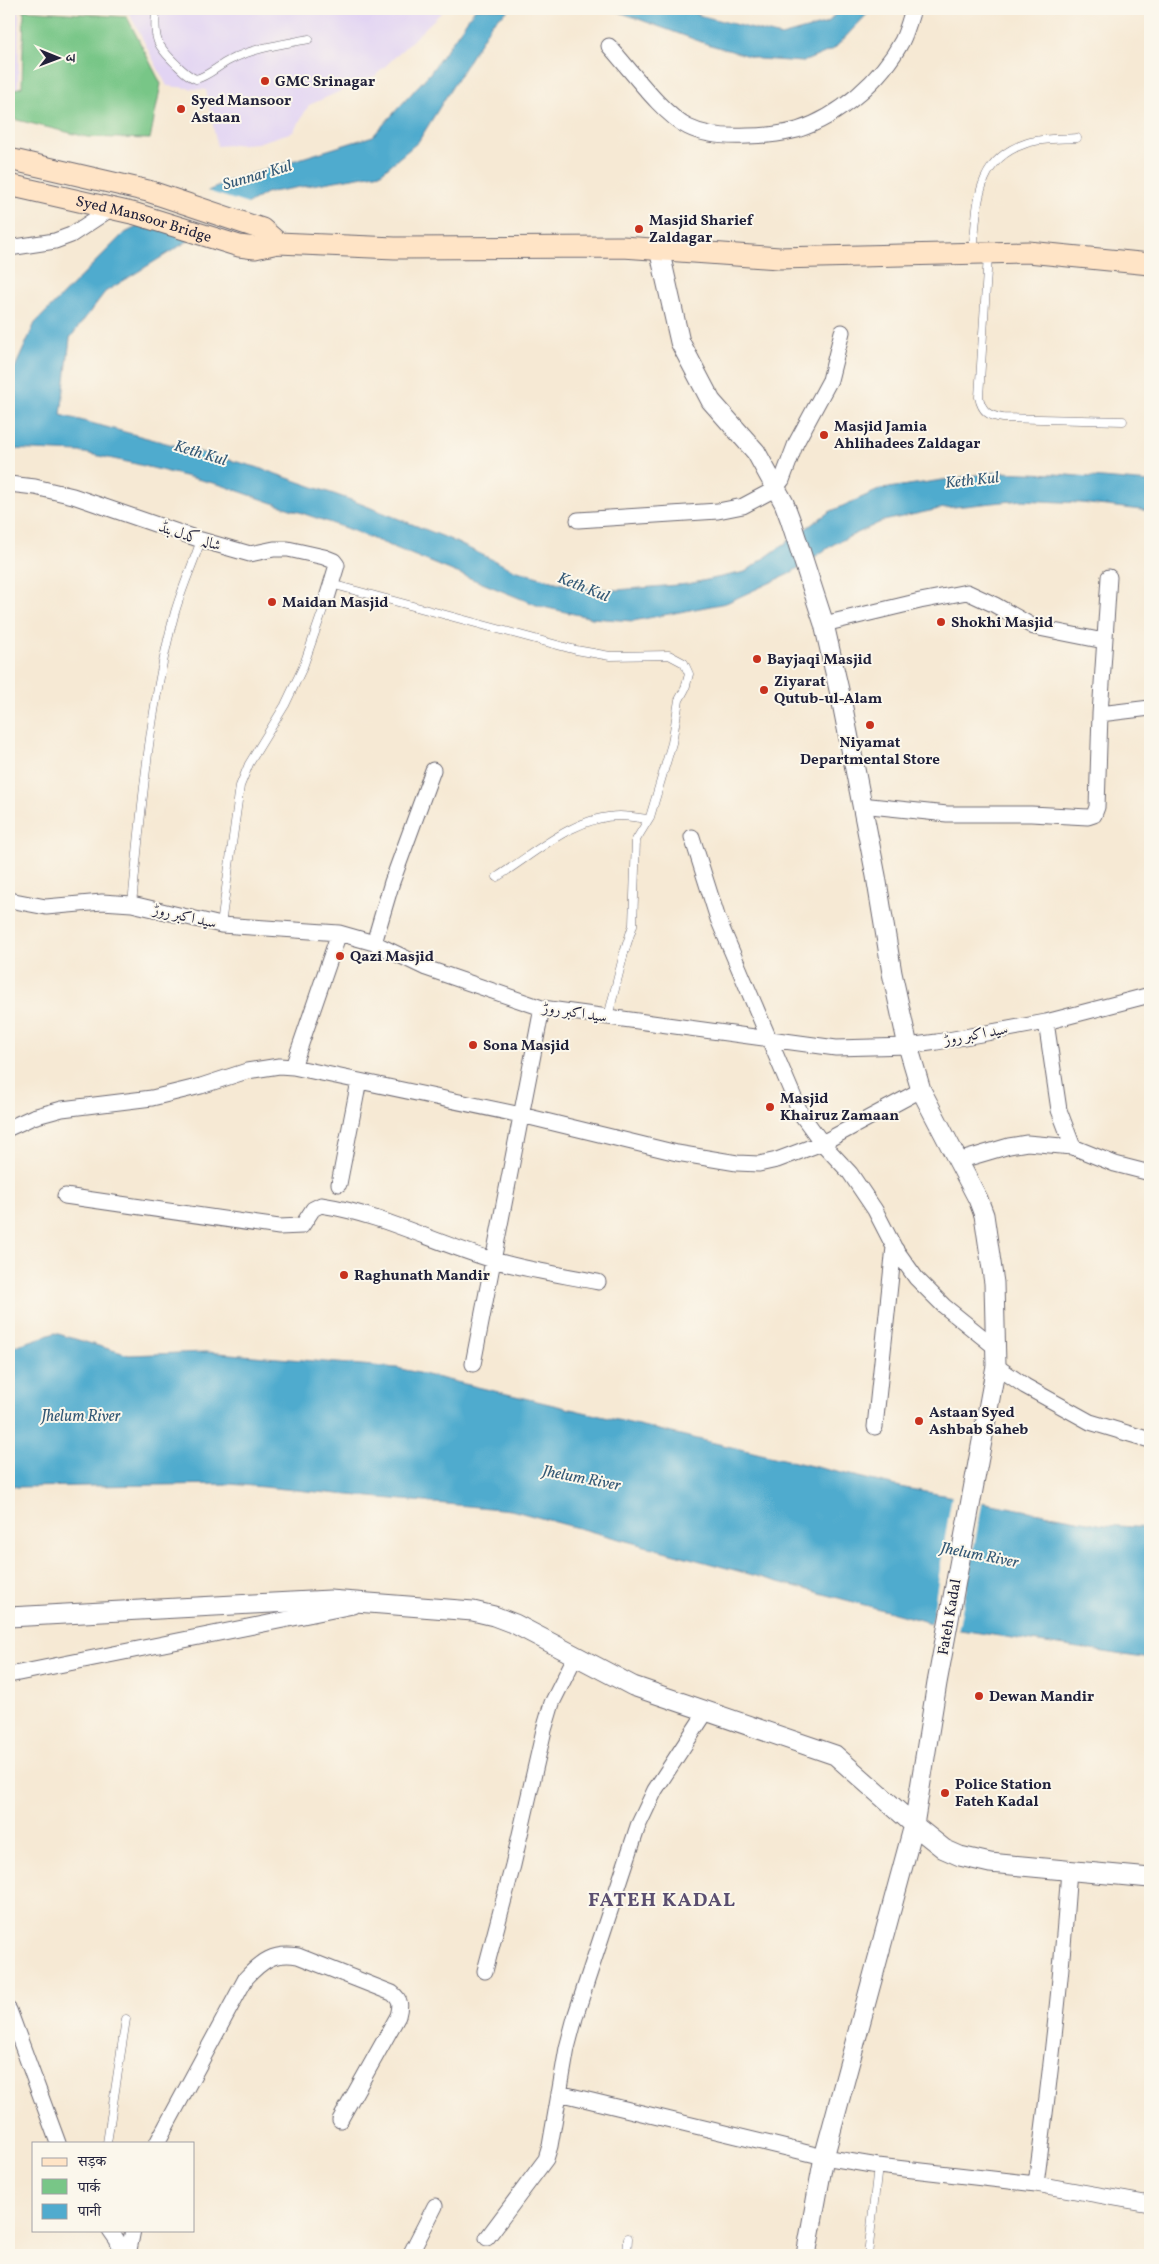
<svg xmlns="http://www.w3.org/2000/svg" width="1159" height="2264" font-family="Vollkorn,Amiri,'Noto Serif Devanagari',serif">
<style>
.built{fill:#e2d4f3}
.green{fill:#78c687;stroke:#4d7461}
.water{fill:#50abce;stroke:#396684}
.pier{fill:#f6e9d4}
.lines{fill:none;stroke-linecap:round;stroke-linejoin:round}
.service-casing{stroke:#6c6871;stroke-width:9}
.minor-casing{stroke:#6c6871;stroke-width:17}
.tertiary-casing{stroke:#6c6871;stroke-width:21}
.secondary-casing{stroke:#6c6871;stroke-width:23}
.service{stroke:#fff;stroke-width:8}
.minor{stroke:#fff;stroke-width:15}
.tertiary{stroke:#fff;stroke-width:19}
.secondary{stroke:#ffe4c6;stroke-width:21}
.poi-dot{fill:#c8321e;stroke:#fbf7ec;stroke-width:2}
.labels{text-anchor:middle;stroke-width:4;stroke-linejoin:round;paint-order:stroke}
.poi-label{font-size:15px;font-weight:bold;fill:#22223b;stroke:#fbf7ec;text-anchor:start}
.street-label{font-size:15px;fill:#22223b;stroke:#fbf7ec}
.water-label{font-size:16px;font-style:italic;fill:#345976;stroke:#fbf7ec}
.district-label{font-size:20px;font-weight:bold;letter-spacing:1px;fill:#5b4f70;stroke:#fbf7ec}
</style>
<rect width="100%" height="100%" fill="#fbf7ec"/>
<filter id="ink" filterUnits="userSpaceOnUse"><feTurbulence type="fractalNoise" baseFrequency=".02" numOctaves="2"/><feDisplacementMap in="SourceGraphic" scale="10" xChannelSelector="R" yChannelSelector="G"/><feConvolveMatrix kernelMatrix="1 2 1 2 8 2 1 2 1" color-interpolation-filters="sRGB"/></filter>
<filter id="wash" filterUnits="userSpaceOnUse"><feTurbulence type="fractalNoise" baseFrequency=".0096" numOctaves="4" result="noise"/><feDisplacementMap in="SourceGraphic" scale="20" xChannelSelector="R" yChannelSelector="G"/><feGaussianBlur stdDeviation="1.12" result="paint"/><feColorMatrix in="noise" values="0 0 0 0 0 0 0 0 0 0 0 0 0 0 0 0 0 1.4 0 .05"/><feComposite in="paint" operator="in"/></filter>
<g filter="url(#wash)">
<rect width="100%" height="100%" fill="#f6e9d4"/>
<path class="built" d="M 9,9 L 19,9 L 18,87 L 9,89 Z
M 69,9 L 445,9 L 375,76 L 309,105 L 293,132 L 257,143 L 217,146 L 206,90 L 167,86 L 129,13 Z
M 740,9 L 825,9 L 822,14 L 769,18 Z"/>
<path class="green" d="M 24,10 L 127,17 L 161,84 L 150,139 L 87,137 L 9,118 L 9,91 L 22,87 Z"/>
<path class="water" d="M 475,9 L 510,9 L 492,23 L 418,142 L 381,173 L 266,193 L 105,292 L 70,338 L 61,415 L 256,467 L 351,500 L 447,538 L 514,570 L 573,587 L 617,590 L 688,584 L 745,572 L 829,512 L 881,489 L 997,472 L 1055,474 L 1150,482 L 1150,511 L 1081,503 L 1022,500 L 944,508 L 883,521 L 834,544 L 789,574 L 726,603 L 633,621 L 592,618 L 539,606 L 351,530 L 221,485 L 132,463 L 80,452 L 9,449 L 9,381 L 35,323 L 123,234 L 228,181 L 373,136 L 430,73 Z
M 611,9 L 684,9 L 702,16 L 781,36 L 828,23 L 839,9 L 872,9 L 834,49 L 803,62 L 759,59 L 707,44 Z
M 55,1333 L 129,1355 L 206,1352 L 397,1368 L 905,1488 L 1104,1525 L 1150,1528 L 1150,1659 L 954,1629 L 511,1510 L 231,1484 L 17,1487 L 9,1485 L 9,1348 Z"/>
<path class="pier" d="M 204,190 L 251,205 L 196,237 L 144,220 Z
M 952,1494 L 983,1500 L 958,1632 L 931,1625 Z"/>
</g>
<g filter="url(#ink)">
<g class="lines">
<defs>
<path id="service" d="M 156,9 C 154,39 155,44 177,65 C 183,71 188,76 196,79 C 208,76 218,66 230,60 C 253,48 283,44 309,39
M 973,251 C 978,205 974,160 1027,143 C 1042,138 1061,139 1077,138
M 988,255 L 979,397 C 982,412 989,416 1003,418 L 1123,421
M 331,584 L 576,650 L 610,656 L 669,655 L 684,663 L 689,674 L 685,689 L 679,700 L 672,743 L 650,817 L 636,840 L 633,925 L 624,953 L 608,1017
M 497,877 C 534,854 574,816 620,816 C 629,816 638,818 647,819
M 132,904 C 142,806 149,707 175,612 C 182,588 193,564 201,540
M 221,925 L 240,786 L 249,764 L 285,705 L 303,667 L 327,598
M 107,2143 L 126,2019
M 627,2255 L 628,2238
M 868,2255 L 878,2166"/>
<path id="minor" d="M 609,46 C 630,69 662,114 688,127 C 706,136 729,137 748,136 C 764,136 781,134 797,130 C 839,117 882,79 902,41 C 907,31 910,19 913,9
M 9,248 L 55,241 L 71,235 L 112,208
M 9,484 L 35,487 L 73,496 L 201,540 L 250,554 L 274,549 L 288,549 L 324,557 L 334,561 L 337,565 L 327,598
M 578,520 L 718,511 L 743,506 L 775,489 L 782,480 L 796,443 L 830,380 L 842,332
M 824,624 L 920,601 L 967,592 L 995,605 L 1034,627 L 1104,641
M 1100,714 L 1150,708
M 861,805 L 947,814 L 1031,814 L 1088,817 L 1094,815 L 1097,807 L 1100,714 L 1109,577
M 692,837 L 718,919 L 801,1114 L 822,1143 L 850,1173 L 875,1210 L 894,1247 L 916,1278 L 944,1306 L 996,1348
M 9,900 L 46,907 L 102,902 L 132,904 L 221,925 L 339,933 L 374,943 L 426,968 L 542,1008 L 836,1048 L 908,1046 L 937,1042 L 1046,1022 L 1150,995
M 374,943 L 392,882 L 433,770
M 1046,1022 L 1059,1110 L 1073,1147 L 1115,1164 L 1150,1173
M 293,1067 L 339,933
M 9,1128 L 33,1117 L 62,1109 L 152,1098 L 201,1086 L 247,1071 L 279,1066 L 293,1067 L 521,1115 L 677,1153 L 737,1163 L 759,1164 L 777,1160 L 822,1143 L 921,1090
M 958,1161 L 1009,1146 L 1027,1143 L 1073,1147
M 339,1184 L 359,1081
M 65,1196 L 279,1227 L 302,1226 L 313,1209 L 321,1205 C 381,1214 435,1243 493,1260 C 527,1270 563,1275 598,1282
M 473,1364 L 542,1008
M 996,1366 L 1025,1386 L 1090,1422 L 1150,1440
M 875,1427 L 894,1247
M 9,1675 L 353,1606
M 485,1971 L 513,1865 L 544,1730 L 552,1703 L 575,1657
M 9,2010 L 58,2143
M 559,2093 L 824,2157 L 878,2166 L 1036,2184 L 1150,2204
M 157,2143 L 246,1978 C 262,1961 273,1952 298,1956 L 392,1993 C 401,2000 401,2005 398,2016 L 340,2120
M 1036,2184 C 1050,2079 1062,1975 1069,1869
M 110,2230 L 117,2240 L 123,2255
M 487,2238 L 546,2159 L 550,2146 L 567,2048 L 576,2014 L 638,1826 L 655,1790 L 706,1712
M 128,2255 L 133,2230
M 410,2255 L 435,2206"/>
<path id="tertiary" d="M 659,249 L 680,342 L 711,401 L 756,452 L 784,503 L 790,519 L 824,624 L 842,703 L 876,876 L 892,973 L 908,1046 L 921,1090 L 978,1199 L 984,1215 L 994,1283 L 996,1366 L 937,1683 L 914,1825 L 824,2157 L 806,2255
M 9,1617 L 330,1600 L 473,1611 L 494,1616 L 515,1624 L 633,1686 L 835,1755 L 914,1825 L 944,1849 L 960,1856 L 990,1863 L 1150,1878"/>
<g id="secondary">
<path d="M 9,159 L 148,191 L 262,229 L 278,243"/>
<path id="s1" d="M 9,185 L 136,214 L 239,246 L 255,248 L 278,243 L 395,248 L 623,247 L 779,258 L 1028,252 L 1150,264"/>
</g>
</defs>
<use href="#service" class="service-casing"/>
<use href="#minor" class="minor-casing"/>
<use href="#tertiary" class="tertiary-casing"/>
<use href="#secondary" class="secondary-casing"/>
<use href="#service" class="service"/>
<use href="#minor" class="minor"/>
<use href="#tertiary" class="tertiary"/>
<use href="#secondary" class="secondary"/>
</g>
</g>
<g class="poi-dot">
<circle cx="265" cy="81" r="5"/>
<circle cx="181" cy="109" r="5"/>
<circle cx="639" cy="229" r="5"/>
<circle cx="824" cy="435" r="5"/>
<circle cx="272" cy="602" r="5"/>
<circle cx="941" cy="622" r="5"/>
<circle cx="757" cy="659" r="5"/>
<circle cx="764" cy="690" r="5"/>
<circle cx="870" cy="725" r="5"/>
<circle cx="340" cy="956" r="5"/>
<circle cx="473" cy="1045" r="5"/>
<circle cx="770" cy="1107" r="5"/>
<circle cx="344" cy="1275" r="5"/>
<circle cx="919" cy="1421" r="5"/>
<circle cx="979" cy="1696" r="5"/>
<circle cx="945" cy="1793" r="5"/>
</g>
<g class="labels">
<g class="poi-label">
<text x="275" y="86">GMC Srinagar</text>
<text x="191" y="105">Syed Mansoor<tspan x="191" dy="17">Astaan</tspan></text>
<text x="649" y="225">Masjid Sharief<tspan x="649" dy="17">Zaldagar</tspan></text>
<text x="834" y="431">Masjid Jamia<tspan x="834" dy="17">Ahlihadees Zaldagar</tspan></text>
<text x="282" y="607">Maidan Masjid</text>
<text x="951" y="627">Shokhi Masjid</text>
<text x="767" y="664">Bayjaqi Masjid</text>
<text x="774" y="686">Ziyarat<tspan x="774" dy="17">Qutub-ul-Alam</tspan></text>
<text x="870" y="747" text-anchor="middle">Niyamat<tspan x="870" dy="17">Departmental Store</tspan></text>
<text x="350" y="961">Qazi Masjid</text>
<text x="483" y="1050">Sona Masjid</text>
<text x="780" y="1103">Masjid<tspan x="780" dy="17">Khairuz Zamaan</tspan></text>
<text x="354" y="1280">Raghunath Mandir</text>
<text x="929" y="1417">Astaan Syed<tspan x="929" dy="17">Ashbab Saheb</tspan></text>
<text x="989" y="1701">Dewan Mandir</text>
<text x="955" y="1789">Police Station<tspan x="955" dy="17">Fateh Kadal</tspan></text>
</g>
<g class="street-label">
<text dy="5" stroke="none"><textPath href="#s1" startOffset="139">Syed Mansoor Bridge</textPath></text>
<text transform="translate(190 536) rotate(18)" y="5">شالہ کدل بنڈ</text>
<text transform="translate(185 916) rotate(13)" y="5">سید اکبر روڑ</text>
<text transform="translate(575 1012) rotate(9)" y="5">سید اکبر روڑ</text>
<text transform="translate(976 1034) rotate(-10)" y="5">سید اکبر روڑ</text>
<text transform="translate(949 1617) rotate(-80)" y="5">Fateh Kadal</text>
</g>
<g class="water-label">
<text transform="translate(257 174) rotate(-16)" y="6">Sunnar Kul</text>
<text transform="translate(201 452) rotate(17)" y="6">Keth Kul</text>
<text transform="translate(972 479) rotate(-6)" y="6">Keth Kul</text>
<text transform="translate(584 586) rotate(22)" y="6">Keth Kul</text>
<text x="81" y="1421">Jhelum River</text>
<text transform="translate(582 1477) rotate(11)" y="6">Jhelum River</text>
<text transform="translate(980 1554) rotate(11)" y="6">Jhelum River</text>
</g>
<g class="district-label">
<text x="662" y="1906">FATEH KADAL</text>
</g>
</g>
<rect width="1159" height="2264" fill="none" stroke="#fbf7ec" stroke-width="30"/>
<rect x="32" y="2142" width="162" height="90" fill="#fbf7ec" stroke="#a4a2a5"/>
<rect x="42" y="2158" width="25" height="8" fill="#ffe4c6" stroke="#a4a2a5"/>
<text x="78" y="2166" font-size="15" fill="#22223b">सड़क</text>
<rect x="42" y="2179" width="25" height="15" fill="#78c687" stroke="#a4a2a5"/>
<text x="78" y="2192" font-size="15" fill="#22223b">पार्क</text>
<rect x="42" y="2204" width="25" height="15" fill="#50abce" stroke="#a4a2a5"/>
<text x="78" y="2216" font-size="15" fill="#22223b">पानी</text>
<g transform="translate(58 58) rotate(91)" stroke="#fbf7ec" stroke-width="4" paint-order="stroke">
<path d="M0-4L9 19L0 12L-9 19Z" fill="#22223b"/>
<text y="-8" font-size="14" font-weight="bold" text-anchor="middle" fill="#22223b">उ</text>
</g>
</svg>
